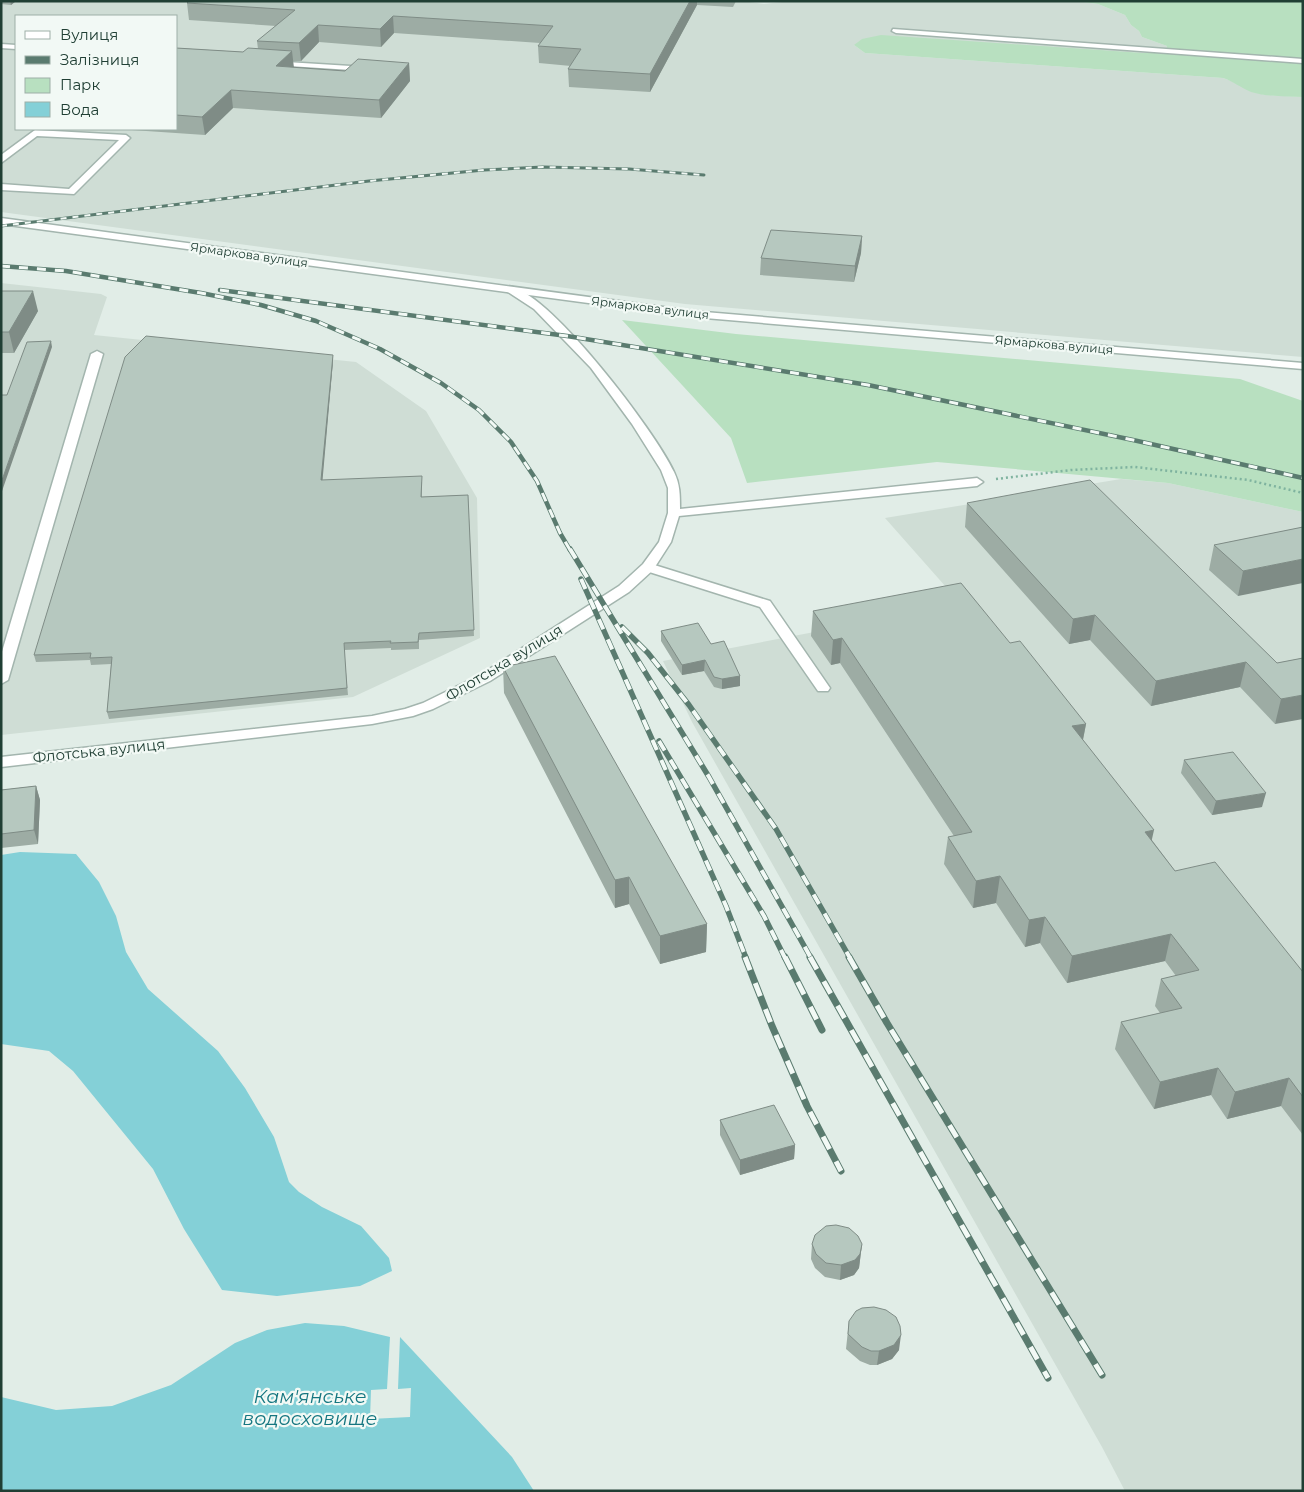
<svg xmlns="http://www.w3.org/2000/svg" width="1304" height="1492" font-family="Montserrat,sans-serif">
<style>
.built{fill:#cfddd5;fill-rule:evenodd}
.green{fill:#b8e0c0}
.water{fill:#84d0d7}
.pier{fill:#e1ede7}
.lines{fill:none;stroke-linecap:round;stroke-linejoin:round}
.service-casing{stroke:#a3b5ae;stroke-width:3}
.minor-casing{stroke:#a3b5ae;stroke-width:3}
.tertiary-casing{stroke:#a3b5ae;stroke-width:3}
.path{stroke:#7fb39f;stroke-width:2.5;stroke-dasharray:2 3;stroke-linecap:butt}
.service{fill:#fff;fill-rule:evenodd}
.minor{fill:#fff;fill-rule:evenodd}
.tertiary{fill:#fff;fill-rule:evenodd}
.rail-far3-casing{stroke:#5a7b6f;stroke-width:3}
.rail-far2-casing{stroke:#5a7b6f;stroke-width:4.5}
.rail-far1-casing{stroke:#5a7b6f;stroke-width:5.5}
.rail-casing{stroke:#5a7b6f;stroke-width:7}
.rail-far3{stroke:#f2f9f5;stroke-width:2;stroke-dasharray:6;stroke-linecap:butt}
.rail-far2{stroke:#f2f9f5;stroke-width:3;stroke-dasharray:9;stroke-linecap:butt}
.rail-far1{stroke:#f2f9f5;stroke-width:4;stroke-dasharray:11;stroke-linecap:butt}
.rail{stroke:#f2f9f5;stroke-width:5;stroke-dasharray:14;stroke-linecap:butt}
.wall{fill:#9daca4}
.shaded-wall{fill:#7f8c86}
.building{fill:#b6c8bf;stroke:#7f8c86}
.labels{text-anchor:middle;stroke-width:4.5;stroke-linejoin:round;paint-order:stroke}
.far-street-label{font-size:12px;fill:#203f34;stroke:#f2f9f5}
.street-label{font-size:15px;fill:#203f34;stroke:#f2f9f5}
.near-water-label{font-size:19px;font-style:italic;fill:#157680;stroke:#f2f9f5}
</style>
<rect width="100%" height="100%" fill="#e1ede7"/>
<path class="built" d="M 1,1 L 742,1 L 764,4 L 791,1 L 1077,1 L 1098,4 L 1125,15 L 1131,25 L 1139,31 L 1142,37 L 1167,46 L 1166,50 L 1143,53 L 854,45 L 865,53 L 1223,78 L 1234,82 L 1250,91 L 1265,95 L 1303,97 L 1303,357 L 685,304 L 1,212 ZM 16,16 L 176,16 L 176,129 L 16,129 Z
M 1,283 L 101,294 L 107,297 L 94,335 L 356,362 L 426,411 L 477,498 L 480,638 L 353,697 L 1,735 Z
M 1121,479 L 1168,483 L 1303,512 L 1303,1491 L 1125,1491 L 1102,1447 L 692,722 L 663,661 L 961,604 L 885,518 Z"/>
<path class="green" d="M 1077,1 L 1303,1 L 1303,97 C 1286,96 1267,97 1251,92 C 1241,88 1233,81 1223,78 L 865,53 L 854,45 L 862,39 L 881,35 L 1143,53 L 1166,50 L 1167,46 L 1142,37 L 1139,31 L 1131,25 L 1125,15 L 1098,4 Z
M 622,320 L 736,334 L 1240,379 L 1303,401 L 1303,512 L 1168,483 L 937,462 L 747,483 L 731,438 Z"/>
<path class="water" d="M 20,852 L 76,854 L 99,882 L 116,916 L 126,952 L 148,989 L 218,1051 L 245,1088 L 274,1137 L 289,1182 L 299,1192 L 322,1207 L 361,1226 L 389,1258 L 392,1271 L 360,1286 L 344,1288 L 277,1296 L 222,1290 L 184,1229 L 153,1169 L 73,1071 L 49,1051 L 1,1044 L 1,855 Z
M 305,1323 L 344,1326 L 390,1337 L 400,1337 L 512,1457 L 534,1491 L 1,1491 L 1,1397 L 56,1410 L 112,1406 L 171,1385 L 235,1343 L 267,1330 Z"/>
<path class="pier" d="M 390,1337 L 400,1337 L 398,1389 L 411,1388 L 410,1417 L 370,1419 L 371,1390 L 387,1389 Z"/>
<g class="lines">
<defs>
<path id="service" d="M 893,29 L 1303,59 L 1303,63 L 896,33 L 892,31 Z
M 1,44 L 16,45 L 16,49 L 1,48 Z
M 270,61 L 367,67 L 371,69 L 367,71 L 273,65 L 270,65 Z
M 35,130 L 126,135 L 130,138 L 74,194 L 1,190 L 1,184 L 69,189 L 119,140 L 37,136 L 1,163 L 1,155 Z
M 97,351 L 103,354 L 8,680 L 1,684 L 1,655 L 91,354 Z
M 648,563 L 770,601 L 830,688 L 828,691 L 818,691 L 760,607 L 643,570 L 641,567 Z"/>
<path id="minor" d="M 512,287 C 553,297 655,431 674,472 C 680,484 680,495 680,509 L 977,478 L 983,482 L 977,486 L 679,516 L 671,542 L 653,570 L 629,592 L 490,681 L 433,709 L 413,716 L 372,724 L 1,767 L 1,757 L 372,716 L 405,709 L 423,703 L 480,675 L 619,586 L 643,564 L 659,542 L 668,513 L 668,488 L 661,470 L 632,424 L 591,368 L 534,309 L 508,292 L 507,290 L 508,288 Z"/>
<path id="tertiary" d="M 1,218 L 693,311 L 1303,363 L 1303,369 L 693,317 L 1,224 Z"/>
</defs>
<use href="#service" class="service-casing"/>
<use href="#minor" class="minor-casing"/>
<use href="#tertiary" class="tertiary-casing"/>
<path class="path" d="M 996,479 L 1071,470 L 1135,467 L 1248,480 L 1303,493"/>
<use href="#service" class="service"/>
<use href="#minor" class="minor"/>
<use href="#tertiary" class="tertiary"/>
<defs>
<path id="rail-far3" d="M 1,226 L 369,181 L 484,170 L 543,167 L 629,169 L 704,175"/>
<path id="rail-far2" d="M 1,266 L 66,271 L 201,293 L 261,305 L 316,321 L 380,349 L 441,383 L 479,410 L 511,442 L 537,481 L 560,533 L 570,550
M 220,290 L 567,336 L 868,385 L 1133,440 L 1303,478"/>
<path id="rail-far1" d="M 570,549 L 709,777 L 811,958
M 581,579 L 726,906 L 746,958
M 622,627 L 648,653 L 689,705 L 776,829 L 850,958
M 659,741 L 764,916 L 785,958"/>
<path id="rail" d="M 745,957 L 772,1026 L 807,1106 L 841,1171
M 785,957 L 822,1030
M 810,957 L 1048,1378
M 849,957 L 887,1023 L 1102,1375"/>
</defs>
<use href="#rail-far3" class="rail-far3-casing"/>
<use href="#rail-far2" class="rail-far2-casing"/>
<use href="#rail-far1" class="rail-far1-casing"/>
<use href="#rail" class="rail-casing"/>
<use href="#rail-far3" class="rail-far3"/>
<use href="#rail-far2" class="rail-far2"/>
<use href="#rail-far1" class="rail-far1"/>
<use href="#rail" class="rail"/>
</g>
<path class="wall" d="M 1,1 L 16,1 L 11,5 L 1,4 Z
M 189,1 L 736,1 L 733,7 L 697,5 L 650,92 L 569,87 L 568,69 L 571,66 L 539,63 L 538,46 L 540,43 L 394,33 L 381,47 L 319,42 L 301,61 L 293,61 L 293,67 L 345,71 L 409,63 L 410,81 L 381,118 L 233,108 L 205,135 L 117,129 L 176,129 L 176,48 L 243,52 L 258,49 L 257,41 L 276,26 L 189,20 L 187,3 Z
M 862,236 L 861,253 L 854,282 L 760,275 L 761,258 Z
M 1,291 L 38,311 L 14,353 L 1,353 Z
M 333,355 L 333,361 L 322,480 L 422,482 L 422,497 L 468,495 L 474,636 L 419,640 L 419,649 L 391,650 L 391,648 L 344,650 L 348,695 L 109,719 L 107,712 L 111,664 L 91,665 L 90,660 L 36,662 L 34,655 Z
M 967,503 L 1277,663 L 1303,658 L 1275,724 L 1240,687 L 1151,706 L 1090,640 L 1069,644 L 965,527 Z
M 1303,527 L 1238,596 L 1209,570 L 1214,545 Z
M 813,611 L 1010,643 L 1086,724 L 1083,740 L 1152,840 L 1175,871 L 1303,972 L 1303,1135 L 1281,1106 L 1227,1119 L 1211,1095 L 1154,1109 L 1115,1049 L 1121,1022 L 1160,1013 L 1155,1006 L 1161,979 L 1176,976 L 1165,961 L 1067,983 L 1040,943 L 1025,947 L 996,903 L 973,908 L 944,864 L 948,837 L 954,836 L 840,663 L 831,665 L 811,636 Z
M 661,631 L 711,644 L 740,676 L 740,686 L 722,689 L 714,687 L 704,671 L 682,675 L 661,641 Z
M 503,667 L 707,924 L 706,952 L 660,964 L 629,904 L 615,908 L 504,693 Z
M 1184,760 L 1262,807 L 1212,815 L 1181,773 Z
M 36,786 L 40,800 L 38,844 L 1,848 L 1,790 Z
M 720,1120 L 795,1145 L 794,1159 L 740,1175 L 720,1135 Z
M 812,1244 L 862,1244 L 859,1268 L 854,1275 L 840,1280 L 825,1277 L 815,1268 L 811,1259 Z
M 849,1321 L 899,1350 L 892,1359 L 877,1365 L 870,1365 L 860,1361 L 846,1349 Z"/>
<path class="shaded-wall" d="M 10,1 L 16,1 L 11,5 Z
M 690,1 L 697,1 L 697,5 L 650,92 L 650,74 Z
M 393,16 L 394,33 L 381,47 L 380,29 Z
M 318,25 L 319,42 L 301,61 L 299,43 Z
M 292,51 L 294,68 L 276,66 Z
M 409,63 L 410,81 L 381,118 L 379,100 Z
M 231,90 L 233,108 L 205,135 L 202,117 Z
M 862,236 L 861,253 L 854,282 L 855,266 Z
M 33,291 L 38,311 L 14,353 L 9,332 Z
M 51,341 L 52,347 L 1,494 L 1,483 Z
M 333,355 L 333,361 L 322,486 L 321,480 Z
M 1303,559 L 1303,583 L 1238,596 L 1243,571 Z
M 1095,615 L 1090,640 L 1069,644 L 1073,619 Z
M 842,638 L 840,663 L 831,665 L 833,640 Z
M 705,660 L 704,671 L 682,675 L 682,665 Z
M 1246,662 L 1240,687 L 1151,706 L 1156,681 Z
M 740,676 L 740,686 L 722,689 L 722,679 Z
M 1303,695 L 1303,719 L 1275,724 L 1281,699 Z
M 1086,724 L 1081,749 L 1072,726 Z
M 36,786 L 40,800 L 38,844 L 34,830 Z
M 1266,793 L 1262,807 L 1212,815 L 1216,801 Z
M 1154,830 L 1148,857 L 1145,832 Z
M 1000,876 L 996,903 L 973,908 L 976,881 Z
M 629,877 L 629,904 L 615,908 L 615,880 Z
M 1045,917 L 1040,943 L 1025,947 L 1029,920 Z
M 707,924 L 706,952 L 660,964 L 660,936 Z
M 1171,934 L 1165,961 L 1067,983 L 1072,956 Z
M 1218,1068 L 1211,1095 L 1154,1109 L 1160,1082 Z
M 1289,1078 L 1281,1106 L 1227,1119 L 1235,1092 Z
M 795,1145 L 794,1159 L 740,1175 L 740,1160 Z
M 862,1244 L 859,1268 L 854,1275 L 840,1280 L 841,1265 Z
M 901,1335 L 899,1350 L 892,1359 L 877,1365 L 879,1351 Z"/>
<path class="building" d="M 189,1 L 690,1 L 650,74 L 568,69 L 581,49 L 538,46 L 553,26 L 393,16 L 380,29 L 318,25 L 299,43 L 257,41 L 295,10 L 187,3 Z
M 176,48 L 243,52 L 248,48 L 292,51 L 276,66 L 345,71 L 358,59 L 409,63 L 379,100 L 231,90 L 202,117 L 176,115 Z
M 771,230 L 862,236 L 855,266 L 761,258 Z
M 1,291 L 33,291 L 9,332 L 1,332 Z
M 146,336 L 333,355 L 321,480 L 422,476 L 421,497 L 468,495 L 474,630 L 419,633 L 418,642 L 390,643 L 391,641 L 344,643 L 347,688 L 107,712 L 112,657 L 90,658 L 91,653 L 34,655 L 125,357 Z
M 51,341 L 1,483 L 1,395 L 7,395 L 27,342 Z
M 1090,480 L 1277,663 L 1303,658 L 1303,695 L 1281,699 L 1246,662 L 1156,681 L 1095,615 L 1073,619 L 967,503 Z
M 1303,527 L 1303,559 L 1243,571 L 1214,545 Z
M 961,583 L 1010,643 L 1020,641 L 1086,724 L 1072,726 L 1154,830 L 1145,832 L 1175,871 L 1215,862 L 1303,972 L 1303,1097 L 1289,1078 L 1235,1092 L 1218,1068 L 1160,1082 L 1121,1022 L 1182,1008 L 1161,979 L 1199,970 L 1171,934 L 1072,956 L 1045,917 L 1029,920 L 1000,876 L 976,881 L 948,837 L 972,832 L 842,638 L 833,640 L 813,611 Z
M 698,623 L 711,644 L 724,641 L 740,676 L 722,679 L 714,677 L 705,660 L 682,665 L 661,631 Z
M 555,656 L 707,924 L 660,936 L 629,877 L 615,880 L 503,667 Z
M 1233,752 L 1266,793 L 1216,801 L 1184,760 Z
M 36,786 L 34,830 L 1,834 L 1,790 Z
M 774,1105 L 795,1145 L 740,1160 L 720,1120 Z
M 836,1225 L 849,1228 L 858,1236 L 862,1244 L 860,1254 L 855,1260 L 841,1265 L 826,1263 L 816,1254 L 812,1244 L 815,1235 L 826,1226 Z
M 874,1307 L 886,1310 L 896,1317 L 900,1326 L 901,1335 L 894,1345 L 879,1351 L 871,1351 L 862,1347 L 848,1334 L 849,1321 L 856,1311 L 862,1308 Z"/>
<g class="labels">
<g class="far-street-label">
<text transform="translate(249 255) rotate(8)" y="4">Ярмаркова вулиця</text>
<text transform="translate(650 308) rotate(7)" y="4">Ярмаркова вулиця</text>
<text transform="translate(1054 345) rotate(5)" y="4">Ярмаркова вулиця</text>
</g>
<g class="street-label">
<text transform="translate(504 663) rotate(-31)" y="5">Флотська вулиця</text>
<text transform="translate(99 751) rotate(-6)" y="5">Флотська вулиця</text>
</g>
<g class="near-water-label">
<text x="310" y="1403">Кам'янське<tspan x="310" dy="22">водосховище</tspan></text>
</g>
</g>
<rect width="1304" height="1492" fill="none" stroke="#203f34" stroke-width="5"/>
<rect x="15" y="15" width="162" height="115" fill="#f2f9f5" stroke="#9eafa8"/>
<rect x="25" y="31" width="25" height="8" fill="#ffffff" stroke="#9eafa8"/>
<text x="60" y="40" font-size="15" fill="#203f34">Вулиця</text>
<rect x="25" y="56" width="25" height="8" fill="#5a7b6f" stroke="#9eafa8"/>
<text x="60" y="65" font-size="15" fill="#203f34">Залізниця</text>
<rect x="25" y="78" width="25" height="15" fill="#b8e0c0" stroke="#9eafa8"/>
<text x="60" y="90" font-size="15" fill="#203f34">Парк</text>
<rect x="25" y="102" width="25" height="15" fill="#84d0d7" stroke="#9eafa8"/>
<text x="60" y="115" font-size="15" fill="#203f34">Вода</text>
</svg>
